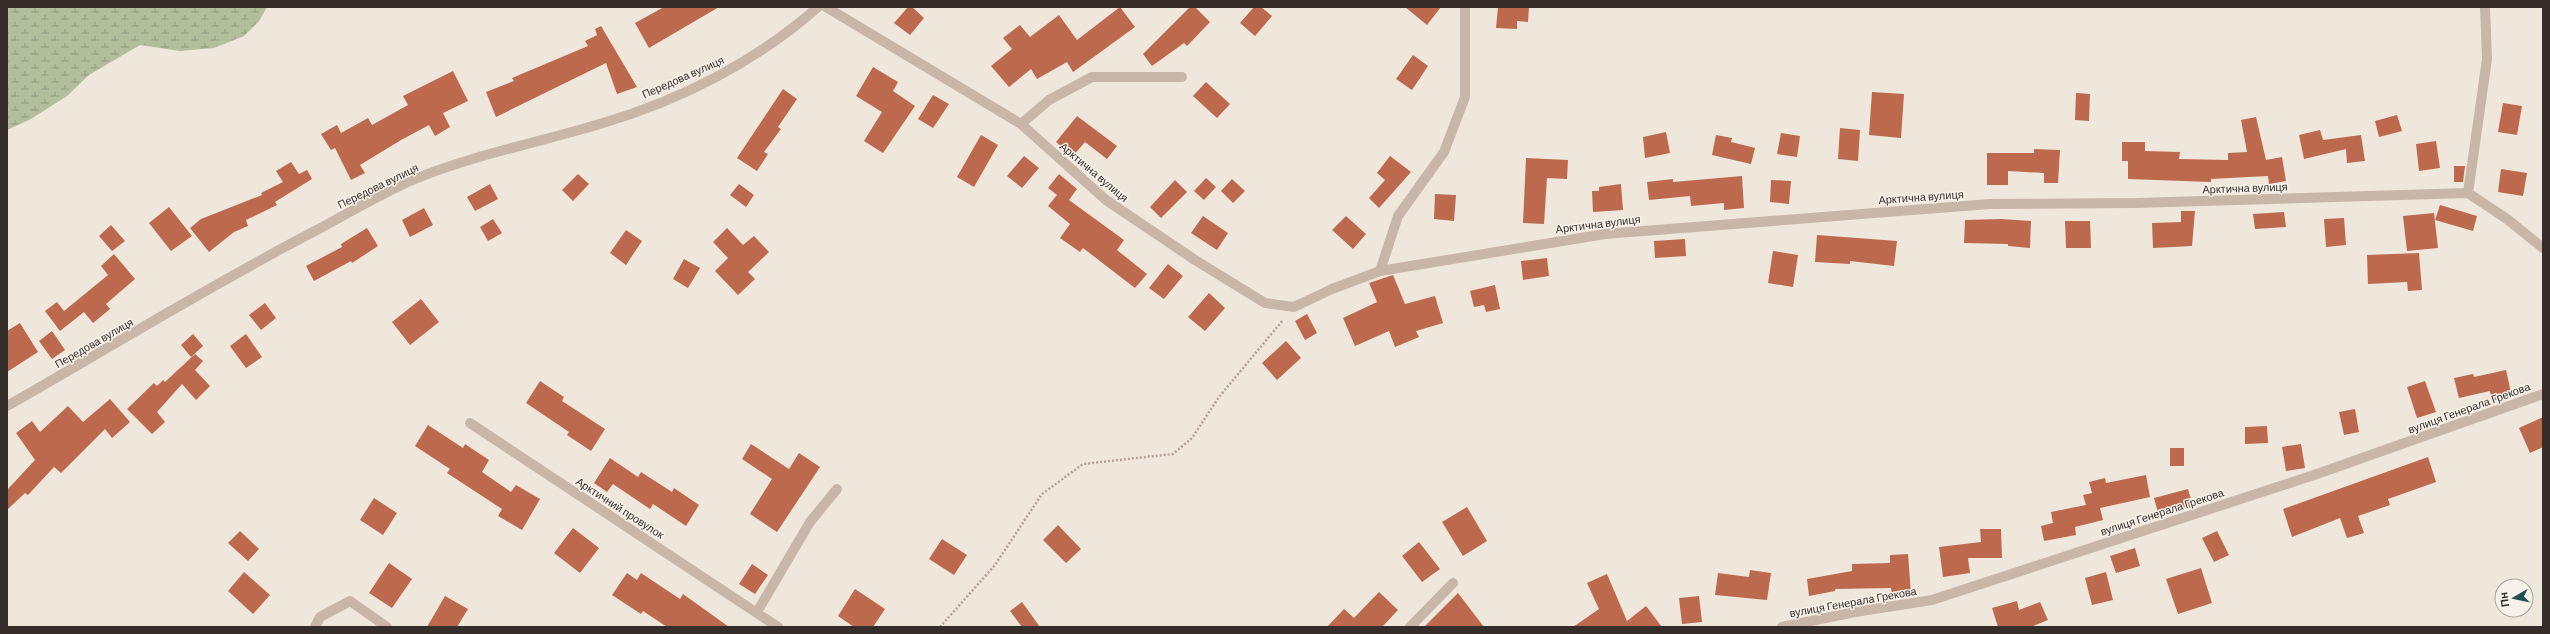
<svg xmlns="http://www.w3.org/2000/svg" width="2550" height="634" font-family="Barlow,sans-serif">
<style>
.wetland{fill:url(#wetland-marsh)}
.building{fill:#bd694d}
.lines{fill:none;stroke-linecap:round;stroke-linejoin:round}
.path{stroke:#b3a194;stroke-width:2.5;stroke-dasharray:2 2;stroke-linecap:butt}
.minor{stroke:#c8b7a9;stroke-width:10}
.labels{text-anchor:middle;stroke-width:3;stroke-linejoin:round;paint-order:stroke}
.street-label{font-size:11px;fill:#352d29;stroke:#f8f1e9}
</style>
<defs>
<pattern id="wetland-marsh" width="20" height="14" patternUnits="userSpaceOnUse"><rect width="20" height="14" fill="#b3be9d"/><path d="M1 5h8M5 5V1M11 12h8M15 12V8" fill="none" stroke="#929b80"/></pattern>
</defs>
<rect width="100%" height="100%" fill="#f0e7dc"/>
<path class="wetland" d="M 8,7 L 267,7 L 259,21 L 244,36 L 214,48 L 180,51 L 140,45 L 89,75 L 67,96 L 31,119 L 7,130 Z"/>
<path class="building" d="M 664,7 L 719,7 L 649,48 L 635,23 Z
M 908,7 L 912,7 L 924,18 L 910,35 L 894,23 Z
M 1120,7 L 1135,27 L 1073,72 L 1067,62 L 1037,79 L 1031,69 L 1009,87 L 991,66 L 1012,49 L 1003,38 L 1020,25 L 1030,37 L 1059,15 L 1077,40 Z
M 1190,7 L 1195,7 L 1210,22 L 1187,46 L 1184,43 L 1152,66 L 1143,54 Z
M 1254,7 L 1261,7 L 1272,16 L 1255,36 L 1240,23 Z
M 1405,7 L 1441,7 L 1427,25 Z
M 1498,7 L 1529,7 L 1528,22 L 1517,21 L 1517,29 L 1496,28 Z
M 601,26 L 637,87 L 617,94 L 606,63 L 496,117 L 486,92 L 514,81 L 512,78 L 588,46 L 585,41 L 597,35 L 595,29 Z
M 1413,55 L 1428,66 L 1412,90 L 1396,79 Z
M 873,67 L 898,82 L 893,91 L 915,106 L 883,153 L 864,141 L 882,112 L 856,96 Z
M 453,71 L 468,101 L 443,113 L 450,127 L 435,136 L 429,125 L 401,140 L 360,165 L 365,173 L 351,180 L 335,148 L 331,150 L 321,134 L 337,125 L 341,133 L 368,118 L 372,125 L 408,105 L 403,96 Z
M 1206,82 L 1230,104 L 1217,118 L 1193,96 Z
M 783,89 L 797,99 L 778,127 L 781,129 L 764,152 L 768,154 L 757,171 L 737,158 Z
M 1872,92 L 1904,94 L 1901,138 L 1869,135 Z
M 2076,93 L 2090,94 L 2089,121 L 2075,120 Z
M 933,95 L 949,104 L 933,128 L 918,119 Z
M 2503,103 L 2522,106 L 2517,135 L 2498,132 Z
M 2397,115 L 2402,131 L 2379,137 L 2375,121 Z
M 1077,116 L 1117,146 L 1107,159 L 1085,142 L 1073,156 L 1056,142 Z
M 2256,117 L 2266,160 L 2282,157 L 2286,181 L 2269,184 L 2268,176 L 2211,179 L 2211,182 L 2128,179 L 2128,161 L 2122,161 L 2122,142 L 2145,142 L 2145,151 L 2180,152 L 2179,159 L 2228,160 L 2228,153 L 2247,152 L 2241,120 Z
M 1840,128 L 1860,130 L 1858,161 L 1838,159 Z
M 2320,130 L 2323,140 L 2361,135 L 2365,161 L 2347,163 L 2346,149 L 2304,159 L 2299,135 Z
M 1666,132 L 1670,153 L 1645,158 L 1643,137 Z
M 1781,133 L 1800,136 L 1797,157 L 1777,154 Z
M 981,135 L 998,145 L 974,187 L 957,177 Z
M 1716,135 L 1732,138 L 1731,142 L 1755,148 L 1751,164 L 1712,155 Z
M 2436,141 L 2440,168 L 2419,171 L 2416,144 Z
M 2034,149 L 2060,150 L 2058,183 L 2044,183 L 2044,173 L 2008,171 L 2008,185 L 1987,185 L 1987,153 L 2034,153 Z
M 1024,156 L 1039,168 L 1022,188 L 1007,176 Z
M 1390,156 L 1411,172 L 1379,208 L 1369,198 L 1385,180 L 1377,173 Z
M 1526,158 L 1568,160 L 1567,179 L 1547,178 L 1544,224 L 1523,223 Z
M 291,162 L 299,174 L 307,170 L 312,179 L 275,202 L 277,205 L 246,220 L 248,226 L 234,232 L 209,252 L 190,228 L 201,219 L 262,195 L 261,193 L 283,182 L 276,171 Z
M 2454,166 L 2465,166 L 2463,182 L 2454,182 Z
M 2501,169 L 2527,173 L 2523,196 L 2498,192 Z
M 578,174 L 589,184 L 573,201 L 562,190 Z
M 1059,174 L 1077,189 L 1069,200 L 1124,240 L 1117,250 L 1147,274 L 1135,288 L 1083,248 L 1080,252 L 1060,238 L 1070,224 L 1048,206 L 1057,195 L 1048,188 Z
M 1742,176 L 1744,208 L 1724,210 L 1724,203 L 1691,206 L 1690,196 L 1649,200 L 1647,182 L 1673,179 L 1673,182 Z
M 1206,178 L 1216,187 L 1204,200 L 1194,191 Z
M 1232,179 L 1245,191 L 1233,203 L 1221,191 Z
M 1175,180 L 1187,192 L 1161,218 L 1150,207 Z
M 1771,180 L 1791,181 L 1789,204 L 1770,202 Z
M 490,184 L 498,199 L 475,211 L 467,197 Z
M 739,184 L 754,195 L 746,207 L 730,195 Z
M 1621,184 L 1623,210 L 1593,212 L 1592,191 L 1599,191 L 1599,187 Z
M 1435,194 L 1456,195 L 1454,221 L 1434,219 Z
M 2440,205 L 2477,216 L 2473,231 L 2435,220 Z
M 169,207 L 192,236 L 171,251 L 149,223 Z
M 424,208 L 433,225 L 410,237 L 402,220 Z
M 2181,211 L 2195,211 L 2192,246 L 2153,248 L 2152,223 L 2181,222 Z
M 2284,212 L 2286,227 L 2255,229 L 2253,214 Z
M 2434,213 L 2438,248 L 2407,251 L 2403,216 Z
M 1203,216 L 1228,233 L 1217,250 L 1191,233 Z
M 1346,216 L 1366,234 L 1353,249 L 1332,230 Z
M 2344,218 L 2346,245 L 2326,247 L 2324,219 Z
M 493,219 L 502,233 L 488,241 L 480,227 Z
M 2001,219 L 2031,221 L 2030,248 L 2008,246 L 2008,244 L 1964,243 L 1965,220 Z
M 2065,221 L 2090,221 L 2091,248 L 2066,248 Z
M 111,225 L 125,241 L 112,251 L 99,236 Z
M 367,228 L 378,246 L 352,263 L 351,261 L 314,281 L 306,266 L 342,247 L 341,244 Z
M 727,228 L 743,245 L 754,236 L 769,252 L 748,272 L 755,279 L 738,295 L 715,271 L 728,258 L 713,242 Z
M 626,230 L 642,241 L 626,265 L 610,253 Z
M 1817,235 L 1897,241 L 1894,266 L 1850,261 L 1850,264 L 1815,262 Z
M 1685,239 L 1686,256 L 1655,258 L 1654,241 Z
M 1773,251 L 1798,255 L 1793,287 L 1768,283 Z
M 2419,253 L 2422,290 L 2408,291 L 2407,282 L 2368,284 L 2367,255 Z
M 114,254 L 135,279 L 106,304 L 110,309 L 93,323 L 84,312 L 60,331 L 45,311 L 57,302 L 64,311 L 108,275 L 101,266 Z
M 1547,258 L 1549,276 L 1523,280 L 1521,261 Z
M 684,259 L 700,268 L 688,288 L 673,279 Z
M 1168,264 L 1183,276 L 1164,299 L 1149,288 Z
M 1393,275 L 1405,304 L 1435,296 L 1443,323 L 1416,331 L 1419,337 L 1395,347 L 1389,331 L 1355,346 L 1343,318 L 1377,302 L 1369,283 Z
M 1495,285 L 1500,309 L 1486,312 L 1484,305 L 1474,307 L 1470,291 Z
M 1209,293 L 1225,308 L 1205,331 L 1188,317 Z
M 421,299 L 439,322 L 410,345 L 392,322 Z
M 265,303 L 276,318 L 261,330 L 249,315 Z
M 1307,314 L 1317,333 L 1305,340 L 1295,321 Z
M 20,323 L 38,352 L 7,372 L 7,331 Z
M 52,331 L 65,350 L 52,359 L 39,341 Z
M 193,334 L 203,346 L 191,357 L 181,345 Z
M 246,334 L 262,357 L 246,368 L 230,346 Z
M 1286,341 L 1301,358 L 1277,380 L 1262,363 Z
M 195,354 L 203,361 L 195,370 L 210,386 L 196,400 L 182,384 L 157,412 L 165,422 L 152,434 L 127,409 L 154,383 L 157,386 L 163,380 L 165,382 Z
M 2506,370 L 2512,397 L 2492,401 L 2490,391 L 2459,398 L 2454,378 L 2473,374 L 2474,377 Z
M 540,381 L 564,397 L 562,401 L 605,429 L 591,451 L 567,435 L 569,432 L 526,403 Z
M 2425,381 L 2436,412 L 2417,418 L 2407,387 Z
M 110,399 L 130,422 L 112,438 L 105,429 L 61,473 L 54,467 L 28,495 L 25,493 L 7,510 L 7,490 L 35,460 L 16,433 L 32,421 L 40,432 L 68,406 L 83,422 Z
M 2355,409 L 2359,432 L 2344,435 L 2339,412 Z
M 2543,417 L 2543,447 L 2530,453 L 2519,428 Z
M 428,425 L 463,448 L 465,444 L 489,460 L 482,472 L 511,492 L 516,485 L 540,499 L 522,530 L 498,516 L 502,509 L 447,473 L 450,469 L 415,446 Z
M 2267,426 L 2268,443 L 2245,444 L 2245,427 Z
M 751,444 L 789,469 L 799,453 L 820,467 L 777,532 L 750,514 L 772,479 L 742,459 Z
M 2301,444 L 2305,468 L 2286,471 L 2282,447 Z
M 2170,448 L 2184,448 L 2184,466 L 2170,466 Z
M 2428,457 L 2436,482 L 2388,499 L 2390,505 L 2358,516 L 2364,533 L 2347,538 L 2340,518 L 2292,537 L 2283,509 Z
M 610,458 L 638,477 L 641,472 L 672,492 L 674,488 L 699,505 L 686,526 L 653,504 L 650,509 L 613,484 L 607,492 L 594,483 Z
M 2146,475 L 2150,497 L 2100,508 L 2103,520 L 2075,527 L 2076,535 L 2044,541 L 2041,526 L 2053,523 L 2051,512 L 2086,505 L 2083,495 L 2092,493 L 2089,482 L 2105,478 L 2106,483 Z
M 2188,489 L 2193,507 L 2159,516 L 2154,498 Z
M 374,498 L 397,513 L 383,535 L 360,520 Z
M 1467,507 L 1487,541 L 1463,556 L 1442,522 Z
M 1058,525 L 1081,549 L 1066,563 L 1043,540 Z
M 573,528 L 599,548 L 580,573 L 554,553 Z
M 1980,529 L 2001,529 L 2002,558 L 1968,558 L 1970,573 L 1943,577 L 1939,547 L 1981,542 Z
M 240,531 L 259,549 L 248,561 L 228,543 Z
M 2217,531 L 2229,555 L 2214,562 L 2202,538 Z
M 942,539 L 967,555 L 954,575 L 929,559 Z
M 1419,542 L 1440,569 L 1422,582 L 1402,556 Z
M 2135,548 L 2140,566 L 2116,573 L 2110,556 Z
M 1908,554 L 1911,594 L 1892,595 L 1891,588 L 1835,589 L 1835,591 L 1809,596 L 1807,579 L 1852,571 L 1852,564 L 1890,563 L 1890,555 Z
M 389,563 L 412,579 L 392,608 L 369,593 Z
M 752,564 L 768,575 L 755,594 L 739,584 Z
M 2201,568 L 2212,603 L 2178,614 L 2166,579 Z
M 1750,570 L 1771,573 L 1767,600 L 1715,595 L 1718,573 L 1749,577 Z
M 244,572 L 270,595 L 253,614 L 228,591 Z
M 2106,572 L 2113,600 L 2092,605 L 2085,578 Z
M 627,573 L 637,580 L 641,573 L 680,599 L 683,594 L 729,627 L 667,627 L 643,611 L 641,614 L 612,595 Z
M 1607,574 L 1627,621 L 1646,606 L 1662,627 L 1573,627 L 1599,609 L 1587,583 Z
M 855,589 L 885,609 L 873,627 L 854,627 L 838,616 Z
M 1379,592 L 1398,610 L 1382,627 L 1327,627 L 1344,609 L 1354,618 Z
M 1458,593 L 1484,627 L 1424,627 Z
M 445,596 L 468,609 L 457,627 L 427,627 Z
M 1699,596 L 1702,622 L 1682,624 L 1679,598 Z
M 2017,601 L 2019,610 L 2040,602 L 2048,620 L 2031,627 L 1998,627 L 1992,608 Z
M 1022,602 L 1040,627 L 1022,627 L 1010,611 Z"/>
<g class="lines">
<path class="path" d="M 940,627 L 995,565 L 1042,494 L 1083,464 L 1173,454 L 1192,438 L 1219,397 L 1283,320"/>
<path class="minor" d="M 826,7 L 1021,124 L 1106,200 L 1195,260 L 1265,303 L 1294,307 L 1332,289 L 1380,271 L 1605,234 L 1990,204 L 2136,203 L 2468,193 L 2507,219 L 2543,248
M 1021,124 L 1049,100 L 1092,77 L 1182,77
M 2468,193 L 2487,59 L 2485,7
M 1380,271 L 1398,216 L 1444,152 L 1465,97 L 1465,7
M 7,406 C 109,348 209,286 313,232 C 345,215 377,196 410,181 C 468,156 541,142 603,123 C 681,100 757,61 818,7
M 470,423 L 778,627
M 757,612 L 810,522 L 837,489
M 315,627 L 320,617 L 350,601 L 387,627
M 1410,627 L 1453,583
M 1782,627 L 1855,612 L 1932,600 L 2317,474 L 2543,394"/>
</g>
<g class="labels">
<g class="street-label">
<text transform="translate(683 77) rotate(-24)" y="4">Передова вулиця</text>
<text transform="translate(1094 172) rotate(40)" y="4">Арктична вулиця</text>
<text transform="translate(378 186) rotate(-26)" y="4">Передова вулиця</text>
<text transform="translate(2245 188) rotate(-2)" y="4">Арктична вулиця</text>
<text transform="translate(1921 197) rotate(-4)" y="4">Арктична вулиця</text>
<text transform="translate(1598 224) rotate(-7)" y="4">Арктична вулиця</text>
<text transform="translate(94 343) rotate(-30)" y="4">Передова вулиця</text>
<text transform="translate(2469 408) rotate(-20)" y="4">вулиця Генерала Грекова</text>
<text transform="translate(620 508) rotate(33)" y="4">Арктичний провулок</text>
<text transform="translate(2162 512) rotate(-18)" y="4">вулиця Генерала Грекова</text>
<text transform="translate(1853 602) rotate(-10)" y="4">вулиця Генерала Грекова</text>
</g>
</g>
<rect width="2550" height="634" fill="none" stroke="#352d29" stroke-width="16"/>
<g transform="translate(2514 598) rotate(261)"><circle r="19" fill="#f8f1e9" stroke="#aaa39c"/>
<path d="M0-3L7 15L0 10L-7 15Z" fill="#215054"/>
<text y="-6" font-size="11" font-weight="bold" text-anchor="middle" fill="#352d29">Пн</text>
</g>
</svg>
